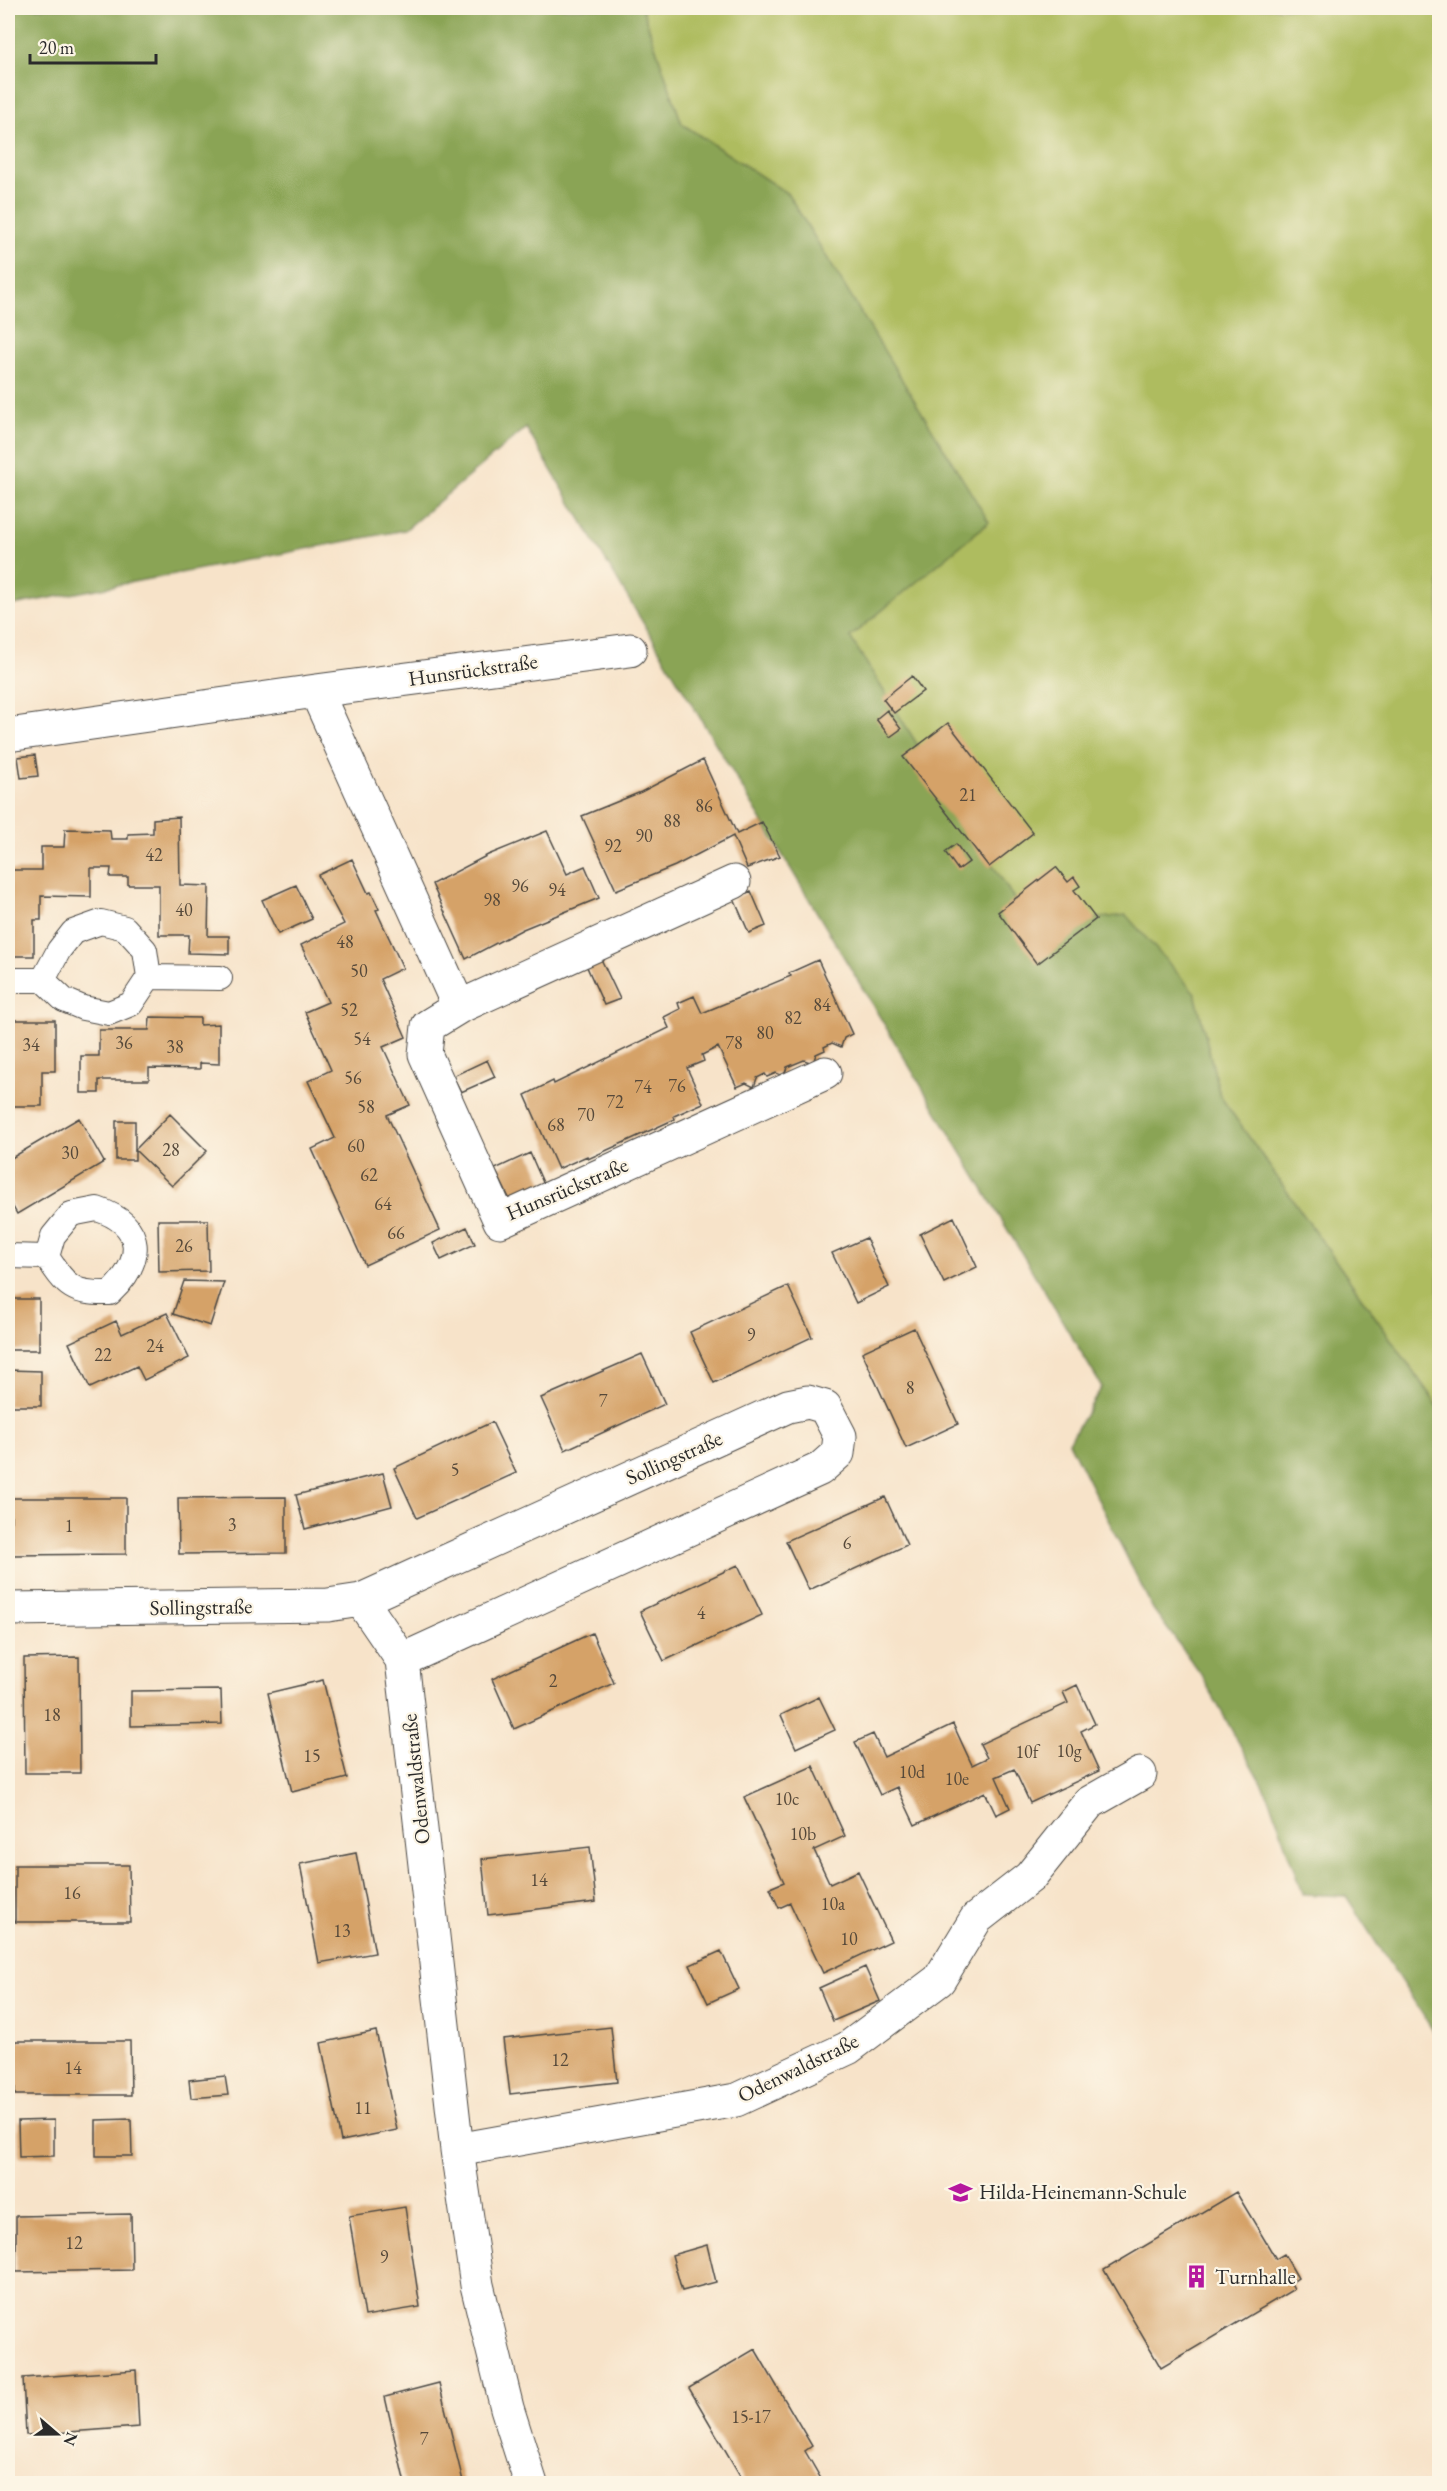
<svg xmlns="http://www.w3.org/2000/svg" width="1447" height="2491" font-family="'EB Garamond',serif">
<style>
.green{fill:#aebc5e;stroke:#6c7444;stroke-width:1.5}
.forest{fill:#8aa455;stroke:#5a6840;stroke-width:1.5}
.building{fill:#d5a268}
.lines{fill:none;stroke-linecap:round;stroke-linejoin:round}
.service-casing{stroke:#4a4743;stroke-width:26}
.minor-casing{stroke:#4a4743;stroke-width:35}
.service{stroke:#fff;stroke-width:24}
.minor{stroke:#fff;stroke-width:33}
.labels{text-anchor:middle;stroke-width:4.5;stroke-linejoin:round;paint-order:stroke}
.number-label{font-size:18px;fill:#56493a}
.street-label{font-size:21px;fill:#2b2b2b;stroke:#fcf5e5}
.poi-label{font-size:21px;fill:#2b2b2b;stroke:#fcf5e5;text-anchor:start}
</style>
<rect width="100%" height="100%" fill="#fcf5e5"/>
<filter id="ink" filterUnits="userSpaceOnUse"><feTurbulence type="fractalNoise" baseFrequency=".0167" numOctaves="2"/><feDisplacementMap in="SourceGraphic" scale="12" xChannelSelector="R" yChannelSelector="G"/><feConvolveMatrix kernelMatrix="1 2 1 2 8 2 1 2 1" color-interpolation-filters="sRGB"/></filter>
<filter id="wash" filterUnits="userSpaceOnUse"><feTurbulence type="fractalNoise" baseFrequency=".008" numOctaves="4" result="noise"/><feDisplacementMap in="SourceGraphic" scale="24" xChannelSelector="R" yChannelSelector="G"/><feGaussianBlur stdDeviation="1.35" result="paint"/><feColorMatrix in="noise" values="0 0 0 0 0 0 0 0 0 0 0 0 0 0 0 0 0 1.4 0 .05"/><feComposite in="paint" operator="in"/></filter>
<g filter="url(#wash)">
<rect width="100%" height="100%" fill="#f7e3c9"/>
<path class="green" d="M 642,8 L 1439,8 L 1439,1408 L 1220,1096 L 1195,993 L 1031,926 L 849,636 L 988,522 L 788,194 L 682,124 Z"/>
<path class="forest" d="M 8,8 L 642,8 L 682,124 L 788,194 L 989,522 L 850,637 L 1031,926 L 1126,915 L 1195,993 L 1220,1096 L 1439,1408 L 1439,2040 L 1346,1896 L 1302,1894 L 1270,1799 L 1200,1673 L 1153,1609 L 1069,1442 L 1102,1387 L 526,428 L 405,530 L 8,606 Z"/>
<g id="blocks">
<path class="building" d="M 912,676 L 923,691 L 894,713 L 883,699 Z
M 887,710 L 901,729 L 890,737 L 876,719 Z
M 948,723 L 1033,833 L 989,867 L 903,757 Z
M 35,755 L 38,776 L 21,778 L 18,757 Z
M 703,760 L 737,834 L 762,822 L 780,856 L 747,868 L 733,836 L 675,866 L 616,890 L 582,816 L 641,792 Z
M 179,817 L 180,885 L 209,886 L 208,936 L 229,936 L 229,954 L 188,953 L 189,935 L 159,935 L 159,885 L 128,885 L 128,877 L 110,877 L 111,868 L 91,868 L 91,897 L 41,896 L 41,920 L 34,920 L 34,956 L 8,956 L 8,870 L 41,870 L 41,847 L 64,847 L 65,829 L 110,830 L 111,839 L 128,839 L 128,834 L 153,833 L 153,819 Z
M 547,831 L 567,874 L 585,866 L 599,898 L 523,929 L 466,959 L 432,884 L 488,855 Z
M 956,844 L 969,862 L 958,870 L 945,852 Z
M 352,859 L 368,893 L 371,892 L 379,909 L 376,910 L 403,968 L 380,979 L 406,1037 L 383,1047 L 410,1105 L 387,1115 L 440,1230 L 365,1265 L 312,1149 L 335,1138 L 308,1081 L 331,1070 L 305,1012 L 328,1002 L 301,945 L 344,924 L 318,875 Z
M 1056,867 L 1068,882 L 1074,877 L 1080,886 L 1074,890 L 1096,919 L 1037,964 L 998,912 Z
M 296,885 L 312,919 L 278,934 L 262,900 Z
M 751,891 L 766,926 L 749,933 L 734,899 Z
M 601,959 L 620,999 L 604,1005 L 587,967 Z
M 818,960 L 852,1034 L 844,1038 L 841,1047 L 832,1043 L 824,1047 L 825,1050 L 816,1054 L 813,1063 L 804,1060 L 787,1067 L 784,1076 L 776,1073 L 767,1077 L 765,1074 L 757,1078 L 754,1087 L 746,1083 L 737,1087 L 718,1047 L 702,1055 L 704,1061 L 687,1068 L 703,1103 L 674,1116 L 675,1119 L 588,1159 L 587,1156 L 558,1169 L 525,1095 L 553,1081 L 554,1084 L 669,1028 L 664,1017 L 680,1009 L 678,1003 L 694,996 L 702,1013 L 791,976 L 789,973 Z
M 150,1017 L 200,1018 L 200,1025 L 219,1024 L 219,1064 L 200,1063 L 200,1069 L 149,1068 L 149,1080 L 99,1080 L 99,1093 L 81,1093 L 81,1056 L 99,1056 L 99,1030 L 149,1030 Z
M 8,1020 L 55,1020 L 55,1071 L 42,1071 L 42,1106 L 8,1106 Z
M 487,1060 L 495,1077 L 461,1092 L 453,1076 Z
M 170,1114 L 207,1151 L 172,1186 L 135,1150 Z
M 79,1118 L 104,1162 L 17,1214 L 8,1198 L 8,1160 Z
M 116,1121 L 135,1121 L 135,1160 L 116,1160 Z
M 530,1153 L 545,1187 L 511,1202 L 495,1169 Z
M 954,1217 L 977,1267 L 944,1283 L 920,1234 Z
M 158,1220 L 208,1220 L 209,1271 L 159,1272 Z
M 467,1227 L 475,1244 L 441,1260 L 433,1243 Z
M 866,1238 L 889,1287 L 856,1303 L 832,1253 Z
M 184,1281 L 224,1282 L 210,1326 L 173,1314 Z
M 788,1286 L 812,1337 L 714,1383 L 690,1332 Z
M 8,1299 L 39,1299 L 39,1350 L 8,1350 Z
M 167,1313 L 189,1358 L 144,1380 L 137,1366 L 90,1388 L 69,1343 L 116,1321 L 122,1334 Z
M 914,1328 L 958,1424 L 906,1448 L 862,1352 Z
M 642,1354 L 665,1404 L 565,1450 L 541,1398 Z
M 8,1370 L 41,1371 L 41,1406 L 8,1406 Z
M 492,1422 L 516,1473 L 417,1518 L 394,1468 Z
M 383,1473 L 392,1506 L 305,1529 L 296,1495 Z
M 286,1497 L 286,1553 L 179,1554 L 178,1498 Z
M 885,1497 L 907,1545 L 809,1590 L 786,1541 Z
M 11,1498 L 126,1498 L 126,1554 L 11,1555 Z
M 738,1565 L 762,1615 L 664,1661 L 640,1611 Z
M 592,1633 L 614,1683 L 514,1729 L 492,1679 Z
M 79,1657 L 80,1773 L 25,1773 L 24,1658 Z
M 323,1680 L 347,1778 L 292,1792 L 268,1693 Z
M 1077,1685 L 1095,1724 L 1081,1731 L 1099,1771 L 1030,1803 L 1014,1769 L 996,1777 L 1010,1808 L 996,1815 L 985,1792 L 915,1825 L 897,1787 L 880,1795 L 855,1742 L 873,1734 L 884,1757 L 953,1724 L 972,1765 L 987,1758 L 980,1744 L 1068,1703 L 1063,1692 Z
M 221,1690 L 222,1724 L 131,1726 L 131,1691 Z
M 819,1697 L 835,1730 L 796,1748 L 781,1715 Z
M 813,1766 L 845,1836 L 814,1850 L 830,1884 L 858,1871 L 891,1941 L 823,1973 L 790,1903 L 779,1908 L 770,1888 L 784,1882 L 744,1797 Z
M 590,1847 L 596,1902 L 488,1915 L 482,1859 Z
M 356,1853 L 375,1953 L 319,1963 L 300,1864 Z
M 15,1865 L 129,1865 L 130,1922 L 15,1922 Z
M 721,1951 L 739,1989 L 708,2003 L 690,1965 Z
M 865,1967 L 880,2001 L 833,2021 L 819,1988 Z
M 611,2027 L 617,2082 L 510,2094 L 503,2039 Z
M 376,2031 L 397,2130 L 341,2141 L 321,2043 Z
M 15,2041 L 130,2041 L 131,2095 L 15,2095 Z
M 225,2076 L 228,2095 L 191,2098 L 189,2080 Z
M 131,2119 L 132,2156 L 96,2156 L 96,2120 Z
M 54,2120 L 54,2156 L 19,2157 L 18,2121 Z
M 1236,2192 L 1276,2259 L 1284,2254 L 1298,2278 L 1291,2283 L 1294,2289 L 1161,2368 L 1104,2270 Z
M 405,2207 L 420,2307 L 365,2316 L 349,2216 Z
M 131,2214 L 132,2270 L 16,2272 L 16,2216 Z
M 707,2245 L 716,2282 L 682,2291 L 672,2255 Z
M 755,2349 L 812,2446 L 805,2451 L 824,2484 L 745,2484 L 689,2388 Z
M 136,2370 L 139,2427 L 26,2435 L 23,2378 Z
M 439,2383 L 463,2481 L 405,2484 L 385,2397 Z"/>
</g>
</g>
<g filter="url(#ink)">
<use href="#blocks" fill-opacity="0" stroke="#4a4743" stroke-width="1.5"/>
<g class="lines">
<defs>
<path id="service" d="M 8,980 L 43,980 L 64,1000 L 83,1008 L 109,1013 L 131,1004 L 149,977 L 220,978
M 43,980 L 59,950 L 73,932 L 101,922 L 125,928 L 145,950 L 149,977
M 97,1209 C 146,1225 144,1261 110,1293 C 72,1294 67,1287 47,1257 L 53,1236 L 71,1214 Z
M 8,1256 L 47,1257"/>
<path id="minor" d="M 316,691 L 459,1007 L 428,1026 L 425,1054 L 500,1221 L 825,1073
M 8,735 L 316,691 L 630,650
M 459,1007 L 734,882
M 361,1600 L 402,1660 L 457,2150 L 477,2285 L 507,2408 L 531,2484
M 8,1609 L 328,1605 L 361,1600 L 788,1406 L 808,1402 L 825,1407 L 840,1436 L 838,1453 L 820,1469 L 402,1660
M 457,2150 L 736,2100 L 848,2048 L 939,1980 L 976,1919 L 1030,1877 L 1089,1803 L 1140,1774"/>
</defs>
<use href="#service" class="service-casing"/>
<use href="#minor" class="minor-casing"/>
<use href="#service" class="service"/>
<use href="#minor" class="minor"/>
</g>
</g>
<defs>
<symbol id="school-bare" viewBox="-9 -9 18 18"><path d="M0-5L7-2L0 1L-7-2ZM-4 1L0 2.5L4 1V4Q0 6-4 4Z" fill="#b5179e" stroke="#fcf5e5" stroke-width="2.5" paint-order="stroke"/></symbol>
<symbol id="building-bare" viewBox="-9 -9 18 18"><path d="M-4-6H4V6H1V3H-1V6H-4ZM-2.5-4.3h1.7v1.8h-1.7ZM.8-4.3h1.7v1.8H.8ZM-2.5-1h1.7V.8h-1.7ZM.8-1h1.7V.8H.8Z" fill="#b5179e" stroke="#fcf5e5" stroke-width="2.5" paint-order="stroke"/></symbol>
</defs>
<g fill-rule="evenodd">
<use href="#school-bare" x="944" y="2176" width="33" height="33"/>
<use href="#building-bare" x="1180" y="2260" width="33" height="33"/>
</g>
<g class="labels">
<g class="number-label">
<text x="968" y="801">21</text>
<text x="704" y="812">86</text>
<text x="672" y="827">88</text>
<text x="644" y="842">90</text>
<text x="613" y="852">92</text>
<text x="154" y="861">42</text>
<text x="520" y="892">96</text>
<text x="557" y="896">94</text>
<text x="492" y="906">98</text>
<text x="184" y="916">40</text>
<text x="345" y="948">48</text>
<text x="359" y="977">50</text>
<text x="822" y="1011">84</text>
<text x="349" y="1016">52</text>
<text x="793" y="1024">82</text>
<text x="765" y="1039">80</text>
<text x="362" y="1045">54</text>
<text x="124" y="1049">36</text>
<text x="734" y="1049">78</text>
<text x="31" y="1051">34</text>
<text x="175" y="1053">38</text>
<text x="353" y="1084">56</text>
<text x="677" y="1092">76</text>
<text x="643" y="1093">74</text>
<text x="615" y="1108">72</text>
<text x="366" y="1113">58</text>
<text x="586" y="1121">70</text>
<text x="556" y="1131">68</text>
<text x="356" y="1152">60</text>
<text x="171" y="1156">28</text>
<text x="70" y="1159">30</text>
<text x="369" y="1181">62</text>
<text x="383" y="1210">64</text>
<text x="396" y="1239">66</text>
<text x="184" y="1252">26</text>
<text x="751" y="1341">9</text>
<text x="155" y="1352">24</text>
<text x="103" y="1361">22</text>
<text x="910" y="1394">8</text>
<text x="603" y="1407">7</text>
<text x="455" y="1476">5</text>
<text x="232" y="1531">3</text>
<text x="69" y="1532">1</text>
<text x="847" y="1549">6</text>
<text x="701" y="1619">4</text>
<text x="553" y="1687">2</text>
<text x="52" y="1721">18</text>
<text x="1069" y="1757">10g</text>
<text x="1027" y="1758">10f</text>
<text x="312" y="1762">15</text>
<text x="912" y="1778">10d</text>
<text x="957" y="1785">10e</text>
<text x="787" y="1805">10c</text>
<text x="803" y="1840">10b</text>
<text x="539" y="1886">14</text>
<text x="72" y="1899">16</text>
<text x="833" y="1910">10a</text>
<text x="342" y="1937">13</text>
<text x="849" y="1945">10</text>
<text x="560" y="2066">12</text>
<text x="73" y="2074">14</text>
<text x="363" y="2114">11</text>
<text x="74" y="2249">12</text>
<text x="384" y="2263">9</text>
<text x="751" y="2423">15-17</text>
<text x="424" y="2445">7</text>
</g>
<g class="street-label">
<text transform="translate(473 670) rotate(-8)" y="7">Hunsrückstraße</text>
<text transform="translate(567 1189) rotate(-23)" y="7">Hunsrückstraße</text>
<text transform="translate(674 1458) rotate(-24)" y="7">Sollingstraße</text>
<text transform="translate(201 1607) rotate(-1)" y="7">Sollingstraße</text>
<text transform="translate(416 1779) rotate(-96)" y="7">Odenwaldstraße</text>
<text transform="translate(798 2068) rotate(-26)" y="7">Odenwaldstraße</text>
</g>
<g class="poi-label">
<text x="979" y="2199">Hilda-Heinemann-Schule</text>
<text x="1215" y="2284">Turnhalle</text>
</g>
</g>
<rect width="1447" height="2491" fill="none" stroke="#fcf5e5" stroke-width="30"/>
<g transform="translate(57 2434) rotate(110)" stroke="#fcf5e5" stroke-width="4.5" paint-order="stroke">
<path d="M0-4.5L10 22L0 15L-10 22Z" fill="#2b2b2b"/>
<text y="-9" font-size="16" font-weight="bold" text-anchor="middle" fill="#2b2b2b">N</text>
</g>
<path d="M30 54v9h126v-9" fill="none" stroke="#2b2b2b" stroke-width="3"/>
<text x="39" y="54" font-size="18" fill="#2b2b2b" stroke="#fcf5e5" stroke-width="4.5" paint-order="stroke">20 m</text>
</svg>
